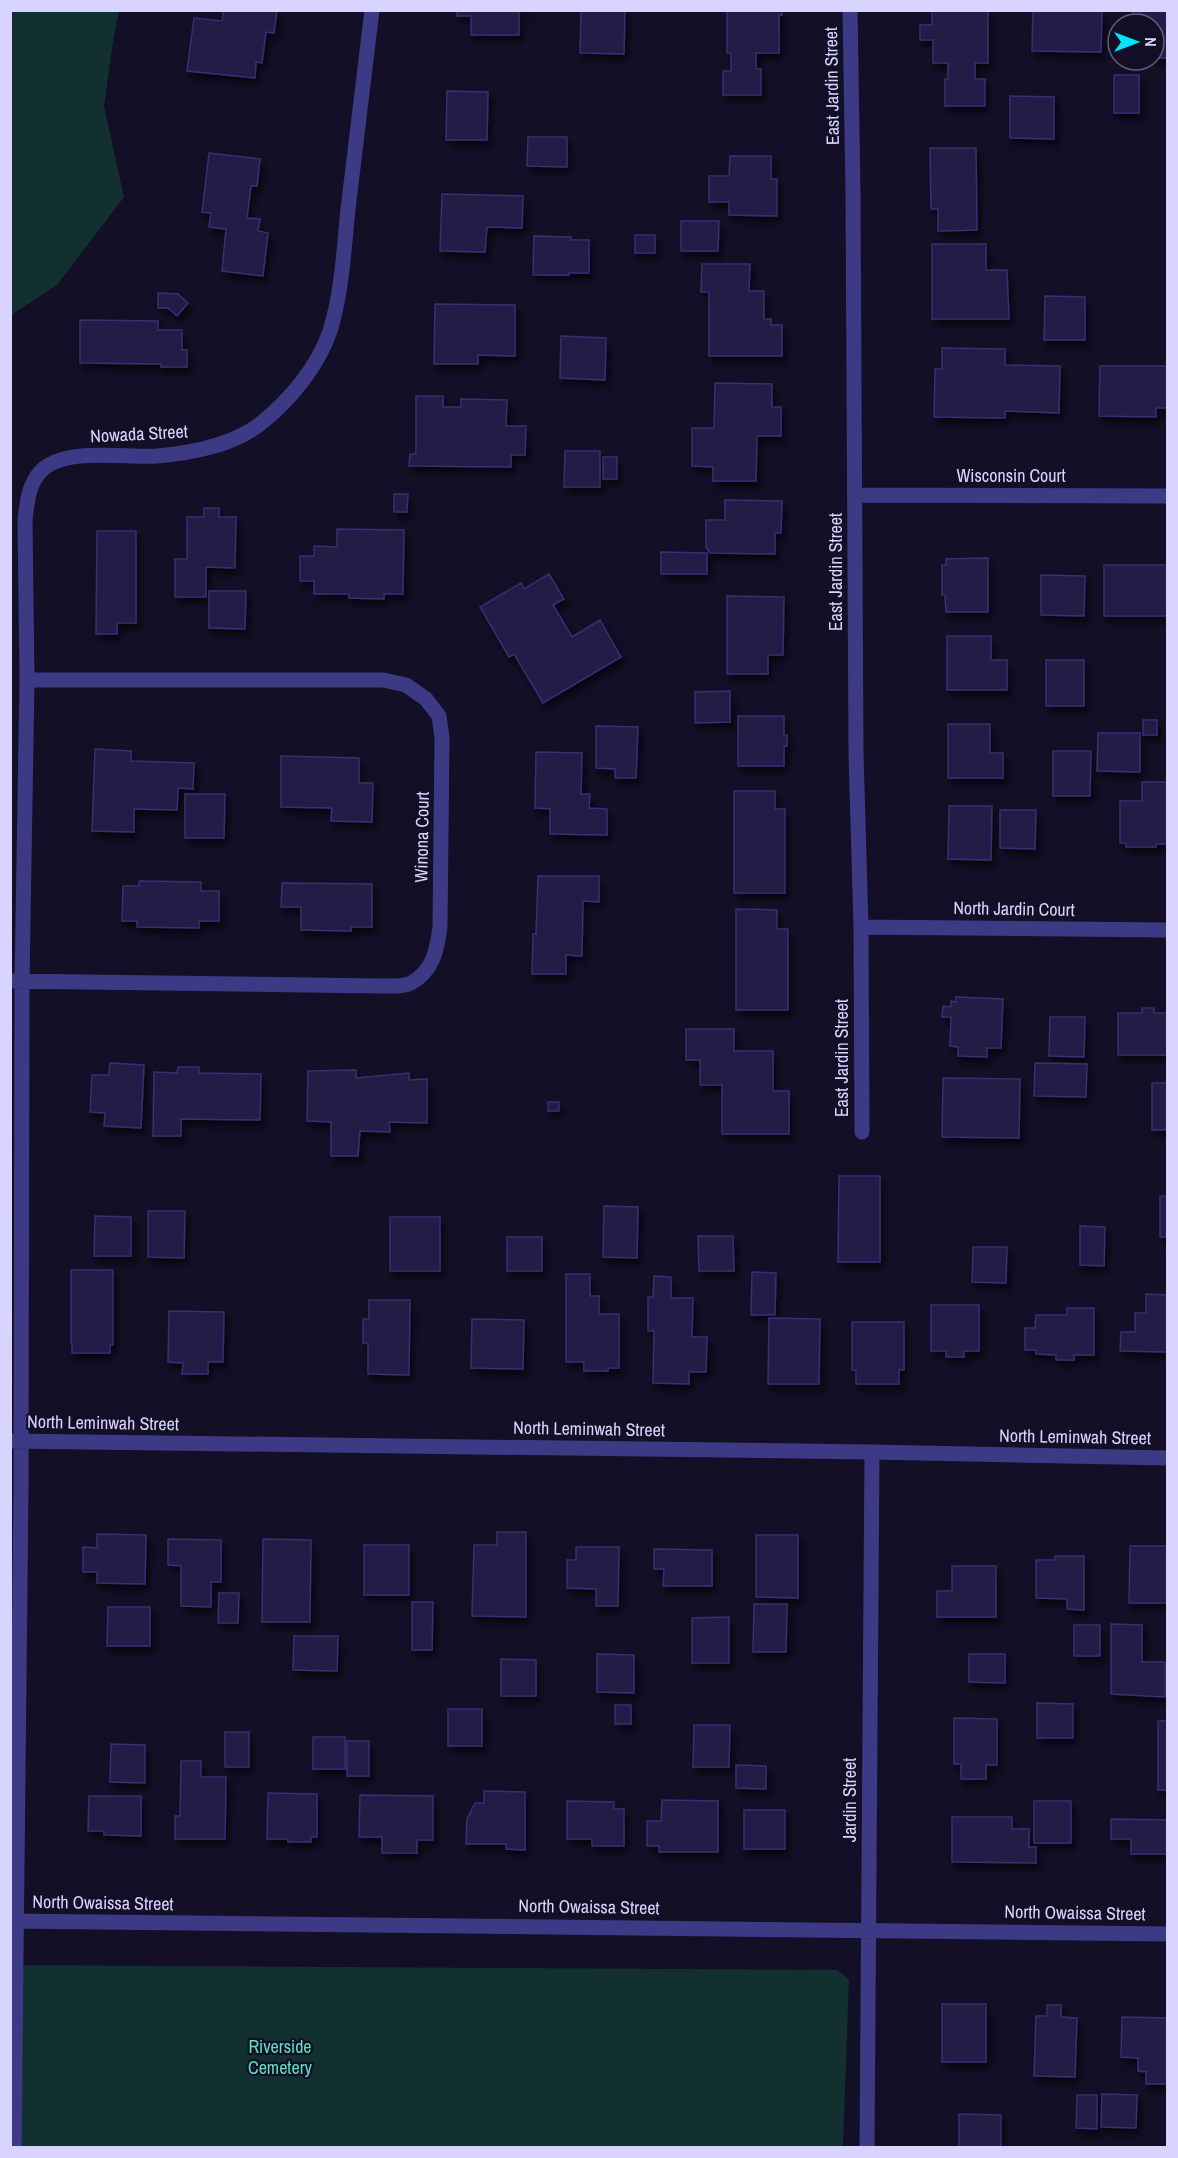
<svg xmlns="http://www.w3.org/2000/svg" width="1178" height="2158" font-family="'Archivo Narrow',sans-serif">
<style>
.green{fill:#12302f}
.building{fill:#241b47;stroke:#3b2d73;stroke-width:1.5;filter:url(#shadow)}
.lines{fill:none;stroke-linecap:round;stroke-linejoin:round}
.minor{stroke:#3d3a85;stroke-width:15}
.labels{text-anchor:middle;stroke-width:4.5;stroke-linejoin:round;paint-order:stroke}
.street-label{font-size:18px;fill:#d9d4ff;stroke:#130f26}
.park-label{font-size:18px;fill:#5fe0c0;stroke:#130f26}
</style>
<defs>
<filter id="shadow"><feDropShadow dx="3.5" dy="6" stdDeviation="3" flood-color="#0009"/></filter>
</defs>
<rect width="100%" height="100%" fill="#130f26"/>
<path class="green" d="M 11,10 L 119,11 L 114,35 L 104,106 L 124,197 L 57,285 L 11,315 Z
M 11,1965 L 837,1970 L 849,1979 L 843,2147 L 11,2148 Z"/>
<path class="building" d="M 224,10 L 277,10 L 274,33 L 266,32 L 262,63 L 256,62 L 255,78 L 187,71 L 194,18 L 222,21 Z
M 457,10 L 529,10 L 529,11 L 519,11 L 519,35 L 471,35 L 471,16 L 457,16 Z
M 581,10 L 625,10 L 624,54 L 580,53 Z
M 727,10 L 782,10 L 782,15 L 779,15 L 779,53 L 756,53 L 756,69 L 761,69 L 761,95 L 723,95 L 723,71 L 731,71 L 731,53 L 727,53 Z
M 932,10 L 988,10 L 988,63 L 975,63 L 975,79 L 985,79 L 985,106 L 945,106 L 945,79 L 948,79 L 948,63 L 933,63 L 933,40 L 920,40 L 920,25 L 932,25 Z
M 1033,10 L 1102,10 L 1101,52 L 1032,51 Z
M 1133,10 L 1168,10 L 1168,58 L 1154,58 L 1154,24 L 1133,24 Z
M 1114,75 L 1139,75 L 1139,113 L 1114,113 Z
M 447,91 L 488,92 L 487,140 L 446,140 Z
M 1010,96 L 1054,97 L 1054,139 L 1010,138 Z
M 528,137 L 567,137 L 567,167 L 527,166 Z
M 930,148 L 976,148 L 977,230 L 938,231 L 938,209 L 931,209 Z
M 209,153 L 260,159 L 257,186 L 251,186 L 247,218 L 260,219 L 258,231 L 268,233 L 263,276 L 222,271 L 226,229 L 209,227 L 211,213 L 202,212 Z
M 730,156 L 771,156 L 771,179 L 777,179 L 777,216 L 729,215 L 729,202 L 709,202 L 709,176 L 729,176 Z
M 442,194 L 523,196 L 522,228 L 487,227 L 485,252 L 440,251 Z
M 681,221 L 719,221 L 718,251 L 681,251 Z
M 635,235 L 655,235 L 655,253 L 635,253 Z
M 534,236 L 571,237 L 571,240 L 589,240 L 589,273 L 569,273 L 569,275 L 533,275 Z
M 932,244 L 986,244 L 986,270 L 1007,270 L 1009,319 L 932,319 Z
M 702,264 L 750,264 L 749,291 L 764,291 L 764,319 L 771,319 L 771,325 L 782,325 L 782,356 L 709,356 L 709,292 L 701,292 Z
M 158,293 L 178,294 L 188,303 L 177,316 L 168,308 L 158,308 Z
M 1045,296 L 1085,297 L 1085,340 L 1044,340 Z
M 435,304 L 515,305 L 515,356 L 478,355 L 478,364 L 434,364 Z
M 80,320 L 158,321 L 158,330 L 182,330 L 182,350 L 187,350 L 187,367 L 161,367 L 161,364 L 80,363 Z
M 561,336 L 606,338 L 605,380 L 560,378 Z
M 942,348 L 1005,349 L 1005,365 L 1060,366 L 1059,413 L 1005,411 L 1005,418 L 934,417 L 935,369 L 942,369 Z
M 1100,366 L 1168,366 L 1168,408 L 1156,408 L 1156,417 L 1099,416 Z
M 715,383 L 772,384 L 772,407 L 781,407 L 781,436 L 757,436 L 756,481 L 713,481 L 713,467 L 692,466 L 692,428 L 714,428 Z
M 416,396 L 443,396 L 443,407 L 461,407 L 461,399 L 507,400 L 506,426 L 526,426 L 525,455 L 511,455 L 511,467 L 409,466 L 410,454 L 416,454 Z
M 565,451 L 600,451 L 600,487 L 564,487 Z
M 603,457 L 617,457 L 617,479 L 603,479 Z
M 394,494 L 408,494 L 407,512 L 394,512 Z
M 725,500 L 782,501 L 781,533 L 775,533 L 775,554 L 710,553 L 706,547 L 706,520 L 725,520 Z
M 204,508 L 219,508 L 219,517 L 236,517 L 235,568 L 206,567 L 206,597 L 175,597 L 175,559 L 187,559 L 187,517 L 204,517 Z
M 337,529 L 404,530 L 403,594 L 384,594 L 384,599 L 349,598 L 349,594 L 314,594 L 314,581 L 300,581 L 300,556 L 314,556 L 314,546 L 337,547 Z
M 97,531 L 136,531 L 136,623 L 117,623 L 117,634 L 96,634 Z
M 661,552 L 707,553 L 707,574 L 661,574 Z
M 988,558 L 988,612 L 946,612 L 945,595 L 942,595 L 942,565 L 946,565 L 946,559 Z
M 1104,565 L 1168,565 L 1168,616 L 1104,616 Z
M 549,574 L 564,599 L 553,605 L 572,637 L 600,620 L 621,657 L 543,703 L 514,654 L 509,657 L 480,607 L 521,583 L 524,589 Z
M 1041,575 L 1085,576 L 1084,616 L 1041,615 Z
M 209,591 L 246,591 L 245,629 L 209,628 Z
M 727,596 L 784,597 L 783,655 L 768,655 L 768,674 L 727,674 Z
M 947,636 L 991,636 L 991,660 L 1007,660 L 1007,690 L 947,690 Z
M 1046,660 L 1084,660 L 1084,706 L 1046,706 Z
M 730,691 L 730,722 L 695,723 L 695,692 Z
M 738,716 L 784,716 L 784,735 L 787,735 L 787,746 L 784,746 L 784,766 L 738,766 Z
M 1143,720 L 1157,720 L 1157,735 L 1143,735 Z
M 948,724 L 990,724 L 990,753 L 1003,753 L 1003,778 L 948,778 Z
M 596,726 L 638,727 L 636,778 L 615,778 L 615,769 L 596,768 Z
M 1098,733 L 1140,733 L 1140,772 L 1097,771 Z
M 95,749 L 131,751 L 131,761 L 194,763 L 193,789 L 178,788 L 177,810 L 134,809 L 134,832 L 92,831 Z
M 1053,751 L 1091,751 L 1090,796 L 1053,796 Z
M 536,752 L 582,753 L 581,794 L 590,794 L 589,808 L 607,809 L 607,835 L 550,834 L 550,809 L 535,808 Z
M 281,756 L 359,758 L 359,783 L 373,783 L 372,822 L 331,821 L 332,808 L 281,807 Z
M 1142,782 L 1168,782 L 1168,844 L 1156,844 L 1156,847 L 1126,847 L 1126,843 L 1120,843 L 1120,801 L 1142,801 Z
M 734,791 L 775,791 L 775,809 L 785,809 L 785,893 L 734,893 Z
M 185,794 L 225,794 L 224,838 L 185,838 Z
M 949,806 L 992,806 L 991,860 L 948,859 Z
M 1000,810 L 1036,810 L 1035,849 L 1000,848 Z
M 538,876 L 599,876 L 599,902 L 583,901 L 582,956 L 566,955 L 566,974 L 532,974 L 533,934 L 536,934 Z
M 139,881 L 201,882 L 201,891 L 219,891 L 219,921 L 199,921 L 199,928 L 137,927 L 137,921 L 122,921 L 123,886 L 139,886 Z
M 282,883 L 372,884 L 372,927 L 351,927 L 351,931 L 301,930 L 301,907 L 281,907 Z
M 736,909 L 777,910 L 777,929 L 788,929 L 788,1010 L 736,1010 Z
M 956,997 L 1003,999 L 1001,1048 L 987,1048 L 987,1057 L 958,1056 L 958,1047 L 950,1046 L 951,1017 L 942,1017 L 943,1006 L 951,1007 L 951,1001 L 956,1002 Z
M 1142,1008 L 1154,1008 L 1154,1013 L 1168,1013 L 1168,1055 L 1118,1055 L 1118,1013 L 1142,1013 Z
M 1050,1017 L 1085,1017 L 1084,1057 L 1049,1056 Z
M 686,1029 L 734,1029 L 734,1051 L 773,1051 L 773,1091 L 789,1091 L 789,1134 L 722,1134 L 722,1085 L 700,1085 L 700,1060 L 686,1060 Z
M 110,1063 L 144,1065 L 141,1128 L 104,1126 L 105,1113 L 90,1112 L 92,1075 L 109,1075 Z
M 1035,1063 L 1087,1064 L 1086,1097 L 1034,1096 Z
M 178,1067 L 199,1067 L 199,1073 L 261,1074 L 260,1120 L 181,1119 L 181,1136 L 153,1136 L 154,1072 L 177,1073 Z
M 356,1070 L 356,1078 L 409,1073 L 409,1080 L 427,1079 L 427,1123 L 389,1122 L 390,1132 L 360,1131 L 358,1156 L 331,1156 L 331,1122 L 307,1121 L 308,1071 Z
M 943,1078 L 1020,1079 L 1019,1138 L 942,1137 Z
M 1152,1083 L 1168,1083 L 1168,1130 L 1152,1130 Z
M 548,1102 L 559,1102 L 559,1111 L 548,1111 Z
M 839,1176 L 880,1176 L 880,1262 L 838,1262 Z
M 1160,1196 L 1168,1196 L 1168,1237 L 1160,1237 Z
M 604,1206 L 638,1207 L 637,1258 L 603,1257 Z
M 148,1211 L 185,1211 L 184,1258 L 148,1257 Z
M 95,1216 L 131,1217 L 131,1256 L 94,1256 Z
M 390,1217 L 440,1217 L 440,1271 L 390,1271 Z
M 1080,1226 L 1105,1227 L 1104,1266 L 1080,1265 Z
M 698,1236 L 733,1236 L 734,1271 L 699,1271 Z
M 507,1237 L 542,1237 L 542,1271 L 507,1271 Z
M 973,1247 L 1007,1247 L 1006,1283 L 972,1282 Z
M 71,1270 L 113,1270 L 113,1345 L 110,1345 L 110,1353 L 72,1353 L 72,1343 L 71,1343 Z
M 752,1272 L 776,1273 L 775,1315 L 751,1315 Z
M 566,1274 L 590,1274 L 590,1296 L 599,1296 L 599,1314 L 619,1314 L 619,1368 L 608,1368 L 608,1371 L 584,1371 L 584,1362 L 566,1362 Z
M 654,1276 L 671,1277 L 671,1298 L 693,1298 L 692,1337 L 707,1337 L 706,1372 L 689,1372 L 689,1384 L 653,1383 L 654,1331 L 648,1331 L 648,1297 L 653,1297 Z
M 1146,1294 L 1167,1295 L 1168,1352 L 1120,1351 L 1121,1332 L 1135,1332 L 1135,1313 L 1146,1313 Z
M 369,1300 L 410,1300 L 409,1375 L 368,1374 L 368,1343 L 363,1343 L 363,1319 L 369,1319 Z
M 931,1305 L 979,1305 L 979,1351 L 964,1351 L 964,1357 L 946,1357 L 946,1351 L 931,1351 Z
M 1067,1308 L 1094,1308 L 1094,1355 L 1074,1355 L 1074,1360 L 1056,1360 L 1056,1355 L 1036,1354 L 1036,1350 L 1025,1350 L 1025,1328 L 1035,1328 L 1036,1315 L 1067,1315 Z
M 169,1311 L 224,1312 L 223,1362 L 208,1362 L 208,1374 L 182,1374 L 183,1363 L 168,1362 Z
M 769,1318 L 820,1319 L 819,1384 L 768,1384 Z
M 472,1319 L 524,1320 L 523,1369 L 471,1368 Z
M 852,1322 L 904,1322 L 904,1370 L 899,1370 L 899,1384 L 856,1384 L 856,1370 L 852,1370 Z
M 497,1532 L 526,1532 L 526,1617 L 472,1616 L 474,1545 L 497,1545 Z
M 97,1534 L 146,1535 L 145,1584 L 97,1583 L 97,1572 L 83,1572 L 83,1547 L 97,1548 Z
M 756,1535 L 798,1535 L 798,1598 L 756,1597 Z
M 168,1539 L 221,1540 L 221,1582 L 211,1582 L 211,1607 L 181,1606 L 181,1566 L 168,1565 Z
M 263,1539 L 311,1540 L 310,1622 L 262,1622 Z
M 364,1545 L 409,1545 L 409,1595 L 364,1595 Z
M 1130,1546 L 1168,1546 L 1168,1603 L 1129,1603 Z
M 576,1547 L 619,1547 L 618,1606 L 596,1606 L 596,1589 L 567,1588 L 567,1560 L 576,1560 Z
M 654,1549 L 712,1550 L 712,1586 L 663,1586 L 664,1569 L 654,1569 Z
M 1055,1556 L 1084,1556 L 1084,1610 L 1067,1609 L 1067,1599 L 1036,1598 L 1036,1560 L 1055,1560 Z
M 952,1566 L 996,1566 L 996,1617 L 937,1617 L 937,1591 L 952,1591 Z
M 219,1593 L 239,1593 L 238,1623 L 218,1623 Z
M 412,1602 L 433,1602 L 432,1650 L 412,1650 Z
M 754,1604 L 787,1604 L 786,1652 L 753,1652 Z
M 108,1607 L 150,1607 L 150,1646 L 107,1646 Z
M 729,1617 L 729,1663 L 692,1663 L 692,1618 Z
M 1111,1624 L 1142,1625 L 1142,1662 L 1165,1662 L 1165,1697 L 1111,1694 Z
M 1074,1625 L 1100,1625 L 1100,1656 L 1074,1656 Z
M 294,1636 L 338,1636 L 337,1671 L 293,1670 Z
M 597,1654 L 634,1655 L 634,1693 L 597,1692 Z
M 969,1654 L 1005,1654 L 1005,1683 L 969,1682 Z
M 501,1659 L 536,1660 L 536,1696 L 501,1696 Z
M 1037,1703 L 1073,1704 L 1073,1738 L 1037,1738 Z
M 615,1705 L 631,1705 L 631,1724 L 615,1724 Z
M 448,1709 L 482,1709 L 482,1746 L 448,1746 Z
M 954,1718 L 997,1719 L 997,1765 L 986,1765 L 986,1779 L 961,1779 L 961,1764 L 954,1764 Z
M 1158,1721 L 1168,1721 L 1168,1790 L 1158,1790 Z
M 694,1725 L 730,1725 L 729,1767 L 693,1767 Z
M 225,1732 L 249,1732 L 249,1767 L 225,1767 Z
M 313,1737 L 345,1737 L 345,1769 L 313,1769 Z
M 347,1741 L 369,1741 L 369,1776 L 347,1776 Z
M 111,1744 L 145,1745 L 145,1783 L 110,1782 Z
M 181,1761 L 201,1761 L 201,1777 L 226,1777 L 225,1839 L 175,1839 L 175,1816 L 180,1816 Z
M 736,1765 L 766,1766 L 766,1789 L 736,1788 Z
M 484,1791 L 525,1792 L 525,1850 L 506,1849 L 506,1844 L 466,1844 L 467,1819 L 475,1803 L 484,1803 Z
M 268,1793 L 317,1794 L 317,1837 L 311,1837 L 311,1842 L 288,1842 L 288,1839 L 267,1839 Z
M 360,1795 L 433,1796 L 433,1840 L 417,1840 L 417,1853 L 382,1853 L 382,1837 L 359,1837 Z
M 89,1796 L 141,1796 L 141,1836 L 104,1835 L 104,1831 L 88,1831 Z
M 662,1800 L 718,1801 L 718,1852 L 659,1852 L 659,1846 L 647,1846 L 647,1821 L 661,1821 Z
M 567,1801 L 614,1802 L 614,1809 L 624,1809 L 624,1846 L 592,1846 L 592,1839 L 567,1839 Z
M 1034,1801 L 1071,1801 L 1071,1843 L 1034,1843 Z
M 744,1810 L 785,1810 L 785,1849 L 744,1849 Z
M 952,1817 L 1012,1817 L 1012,1829 L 1029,1829 L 1029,1847 L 1036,1847 L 1036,1863 L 952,1862 Z
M 1111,1819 L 1168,1820 L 1168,1854 L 1131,1854 L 1131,1839 L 1111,1839 Z
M 942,2004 L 986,2004 L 986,2062 L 942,2062 Z
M 1047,2005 L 1061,2005 L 1061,2017 L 1077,2018 L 1075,2077 L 1034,2076 L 1036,2016 L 1047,2016 Z
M 1122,2017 L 1168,2018 L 1168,2084 L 1146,2084 L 1146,2072 L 1138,2071 L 1138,2058 L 1121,2057 Z
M 1102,2094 L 1137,2095 L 1136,2128 L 1101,2127 Z
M 1077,2095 L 1097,2095 L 1097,2129 L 1076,2128 Z
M 959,2114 L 1001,2115 L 1001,2148 L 959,2148 Z"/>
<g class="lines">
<path class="minor" d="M 850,10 L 853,193 L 856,753 L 861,927 L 862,1132
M 855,495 L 1168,496
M 861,927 L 1168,930
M 10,981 L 382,986 C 391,986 403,987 411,983 C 433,971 437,950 440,927 L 442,738 L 439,716 L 426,699 L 406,685 L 383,680 L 27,680
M 10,1441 L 872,1452 L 1168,1458
M 10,1921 L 1168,1934
M 14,2148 L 21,1488 L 22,981 L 27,680 L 25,521 C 27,503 28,484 42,470 C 67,447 124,458 157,456 C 192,453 231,446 260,424 C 289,401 318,367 330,331 C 342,292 344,249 348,209 C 356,143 364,77 372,10
M 867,2148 L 872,1452"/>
</g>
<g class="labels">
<g class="street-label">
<text transform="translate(832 86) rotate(-91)" y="6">East Jardin Street</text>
<text transform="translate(139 434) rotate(-3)" y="6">Nowada Street</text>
<text x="1011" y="482">Wisconsin Court</text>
<text transform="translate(836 572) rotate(-90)" y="6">East Jardin Street</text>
<text transform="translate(422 837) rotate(-89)" y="6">Winona Court</text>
<text transform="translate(1014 909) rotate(1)" y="6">North Jardin Court</text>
<text transform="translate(842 1058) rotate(-90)" y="6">East Jardin Street</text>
<text transform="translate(103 1423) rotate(1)" y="6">North Leminwah Street</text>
<text transform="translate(589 1429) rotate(1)" y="6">North Leminwah Street</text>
<text transform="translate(1075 1437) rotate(1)" y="6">North Leminwah Street</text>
<text transform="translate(850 1800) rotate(-90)" y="6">Jardin Street</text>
<text transform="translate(103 1903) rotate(1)" y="6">North Owaissa Street</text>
<text transform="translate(589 1907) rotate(1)" y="6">North Owaissa Street</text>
<text transform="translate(1075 1913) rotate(1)" y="6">North Owaissa Street</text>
</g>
<g class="park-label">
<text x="280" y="2053">Riverside<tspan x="280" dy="21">Cemetery</tspan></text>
</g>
</g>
<rect width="1178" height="2158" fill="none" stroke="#d9d4ff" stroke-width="24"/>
<g transform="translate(1136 42) rotate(90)"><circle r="28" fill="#130f26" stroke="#625e7d" stroke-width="1.5"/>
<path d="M0-4.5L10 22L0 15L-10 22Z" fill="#00e5ff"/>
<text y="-9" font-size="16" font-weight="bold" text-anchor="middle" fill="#d9d4ff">N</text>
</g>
</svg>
